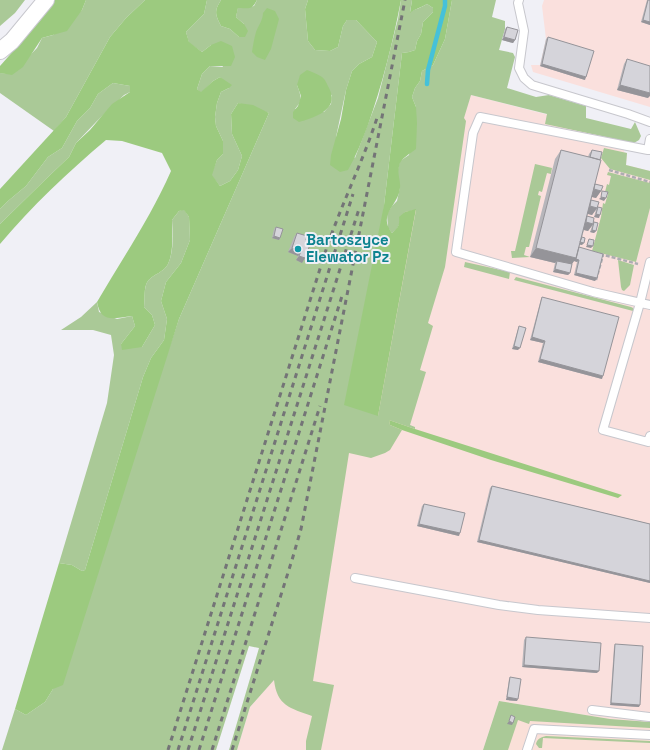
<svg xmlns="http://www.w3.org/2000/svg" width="650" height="750" font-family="'Space Grotesk',sans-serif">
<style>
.commercial{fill:#fae0d8}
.industrial{fill:#fae0dd}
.green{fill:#aac997;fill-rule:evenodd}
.forest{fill:#9cca7f}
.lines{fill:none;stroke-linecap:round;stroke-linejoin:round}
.stream{stroke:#45c1d9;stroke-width:4.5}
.lane-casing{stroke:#c7c7cd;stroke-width:10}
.street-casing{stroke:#c7c7cd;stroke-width:18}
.path{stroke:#adadb2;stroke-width:2.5;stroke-dasharray:4 2;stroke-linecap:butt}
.lane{stroke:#fff;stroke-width:8}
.street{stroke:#fff;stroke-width:16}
.rail{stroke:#747477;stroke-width:3;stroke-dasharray:5 5;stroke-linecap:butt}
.wall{fill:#b7b6bb}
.shaded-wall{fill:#959499}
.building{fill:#d5d4da;stroke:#959499}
.culture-dot{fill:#0f9aa8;stroke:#f0f0f6;stroke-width:1.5}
.labels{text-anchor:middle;stroke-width:4;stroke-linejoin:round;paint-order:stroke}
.culture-label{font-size:15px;font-weight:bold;fill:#0d838f;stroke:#f0f0f6;text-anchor:start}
</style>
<rect width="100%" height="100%" fill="#f0f0f6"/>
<path class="commercial" d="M 499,701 L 610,719 L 650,722 L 650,750 L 483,750 Z"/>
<path class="industrial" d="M 544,0 L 650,0 L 650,107 L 533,72 L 531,65 L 540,65 L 546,39 L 542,6 Z
M 471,95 L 627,135 L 624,152 L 627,153 L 626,165 L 650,171 L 650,722 L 610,719 L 499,701 L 483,750 L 237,750 L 250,707 L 276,677 L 434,108 Z"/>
<path class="green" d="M 0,0 L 25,0 L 15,13 L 0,26 Z
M 86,0 L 145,0 L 126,18 L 110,37 L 66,117 L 54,131 L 0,93 L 0,73 L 12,74 L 37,48 L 42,38 L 53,35 L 82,10 Z
M 207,0 L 221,0 C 214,11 215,14 221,26 L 230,29 L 239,37 L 244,24 L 236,17 L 238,7 L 244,8 L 254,6 L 257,0 L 308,0 L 305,9 L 308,41 L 315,50 L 330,51 L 338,47 L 343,26 L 347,20 L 356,20 L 377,42 L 372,57 L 359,64 L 352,71 L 346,90 L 336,137 L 355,158 L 378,98 L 398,19 L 401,0 L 412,0 L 410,12 C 415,9 421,8 427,4 L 433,8 L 433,12 L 423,22 L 421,34 L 417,41 L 415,50 L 409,52 L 402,53 L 384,205 L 378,416 L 416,210 L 405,212 L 397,229 L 392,233 L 388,228 L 387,214 L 392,206 L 397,201 L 400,187 L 397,173 L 400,161 L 409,155 L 416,107 L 412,97 L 415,88 L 420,81 L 422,71 L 433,65 L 445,39 L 452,0 L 496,0 L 492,17 L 505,21 L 505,29 L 499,50 L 513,53 L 515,57 L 507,88 L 536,97 L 549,95 L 586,106 L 586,118 L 631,129 L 635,122 L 641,136 L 639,140 L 634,143 L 545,124 L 547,114 L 471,95 L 464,118 L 466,121 L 445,267 L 428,323 L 433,326 L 420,370 L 426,372 L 410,425 L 415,427 L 415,429 L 389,420 L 390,425 L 402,430 L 390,450 L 385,453 L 371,458 L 349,453 L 313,681 L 334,685 L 321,750 L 306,750 L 306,741 L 312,716 C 290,708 277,706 274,680 L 250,707 L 237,750 L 229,750 L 259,648 L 249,646 L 216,750 L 2,750 L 15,709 L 26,715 L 45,702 L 53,689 L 179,319 L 269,113 L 238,103 L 231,114 L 232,134 L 242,156 L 238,170 L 230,181 L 220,186 L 211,175 L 217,160 L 223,154 L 223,141 L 216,126 L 215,117 L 217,103 L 221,92 L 229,88 L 220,77 L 213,81 L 201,93 L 197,89 L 202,74 L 210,66 L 223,67 L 211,45 L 202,52 L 189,43 L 186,32 L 204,14 ZM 297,85 L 332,95 L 331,104 L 324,112 L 295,109 C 303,100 301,96 297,85 Z
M 113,83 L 130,86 L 130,92 L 124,95 L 97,121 L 76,143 L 69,157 L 48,177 L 0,224 L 0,209 L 8,201 L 26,186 L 48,157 L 62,148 L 77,121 L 90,108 L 98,94 Z
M 604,148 L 627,153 L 626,165 L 650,171 L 650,180 L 610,169 L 601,158 Z
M 535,164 L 552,168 L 551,174 L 547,173 L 542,192 L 539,191 L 538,195 L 541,196 L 529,247 L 526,247 L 524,255 L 530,257 L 512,258 L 511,251 L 515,251 Z
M 608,172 L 650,183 L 650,208 L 636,262 L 592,251 L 601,217 L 603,203 L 605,204 L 608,194 L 605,192 L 607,184 L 609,185 L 611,176 L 607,175 Z
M 184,209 L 189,217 L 190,240 L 181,263 L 166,282 L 161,301 L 167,319 L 164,340 L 151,358 L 143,377 L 85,570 L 82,571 L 72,565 L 59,563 L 107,403 L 114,355 L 111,335 L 93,330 L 61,330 L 81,317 L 97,302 L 99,312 L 117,319 L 132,316 L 135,326 L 121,344 L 142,347 L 155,325 L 152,315 L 144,307 C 145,300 144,291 146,285 C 150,274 163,274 168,264 C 174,251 173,234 172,220 L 179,211 Z
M 618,260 L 634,265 L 630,285 L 624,291 L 622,290 L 621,287 Z
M 465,262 L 510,272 L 509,279 L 464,267 Z
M 516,277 L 631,307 L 633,308 L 633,311 L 514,280 Z
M 499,701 L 610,719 L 650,722 L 650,728 L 530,721 L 529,724 L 518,720 L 508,750 L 483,750 Z
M 546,736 L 650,741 L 650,743 L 543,738 L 542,748 L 539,748 L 536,744 C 537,739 541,737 546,736 Z"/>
<path class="forest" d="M 55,0 L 86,0 L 82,10 L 67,31 L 42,38 L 23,67 L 12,75 L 0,73 L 0,66 L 39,22 Z
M 145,0 L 207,0 L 204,14 L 186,32 L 189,42 L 202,52 L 211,45 L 221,41 L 232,46 L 235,57 L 231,66 L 210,66 L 202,74 L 197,89 L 201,92 L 213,81 L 220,77 L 232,85 L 229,88 L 221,92 L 217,103 L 215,117 L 216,126 L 223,141 L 223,154 L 217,160 L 212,175 L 220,186 L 230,181 L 238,170 L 242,156 L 232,134 L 231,114 L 238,103 L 253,105 L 269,113 L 179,319 L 63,685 L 53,689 L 45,702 L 26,715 L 15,709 L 59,563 L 72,565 L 82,571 L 85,570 L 143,377 L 151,358 L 164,340 L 167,319 L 161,301 L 166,282 L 181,263 L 190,240 L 189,217 L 184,210 L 179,211 L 172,220 C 172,234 174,251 168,264 C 163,274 150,274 146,285 C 144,290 145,300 144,307 L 152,315 L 155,325 L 142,347 L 122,350 L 121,344 L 135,326 L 132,316 C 114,318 101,324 97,302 C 122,259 151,217 171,171 L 162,153 L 122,141 L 106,140 C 68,172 32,206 0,244 L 0,224 L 48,177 L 69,157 L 76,143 L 90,130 L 112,104 L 130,92 L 130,86 L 113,83 L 98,94 L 90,108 L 77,121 L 62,148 L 48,157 L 26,186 L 8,201 L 0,209 L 0,189 L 66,117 L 110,37 L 126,18 Z
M 221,0 L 257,0 C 251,11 249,8 238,8 L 236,17 L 244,24 L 248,31 L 245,37 L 239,37 L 230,29 L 221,26 C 215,14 214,11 221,0 Z
M 308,0 L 401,0 C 393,42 382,85 368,125 C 362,141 356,156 348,170 L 340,172 L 330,165 L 331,155 L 341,119 L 346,90 L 352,71 L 359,64 L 372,57 L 377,42 L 356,20 L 347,20 L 343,26 L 338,47 L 330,51 L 315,50 L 308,41 L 305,9 Z
M 412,0 L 452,0 L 445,39 L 433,65 L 422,71 L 420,81 L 415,88 L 412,97 L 416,107 L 417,123 L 416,149 C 411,153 402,158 400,163 C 396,175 401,179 400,188 C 399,205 377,214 392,233 C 398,228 400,225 399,217 L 405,212 L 416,209 L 378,416 L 344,405 L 384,205 L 402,53 L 409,52 L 415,50 L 417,41 L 421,34 L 423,22 L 433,12 L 433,8 L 427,4 C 421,8 414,9 410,13 Z
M 267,8 L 275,11 L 279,19 L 271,49 L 265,60 L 257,57 L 252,52 C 253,45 254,39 256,32 C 258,26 263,20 263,13 Z
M 307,70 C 312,72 318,74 322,77 C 325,79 327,84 329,88 C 340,109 316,117 299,122 L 293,118 L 293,112 L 298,106 L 301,96 L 297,85 L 300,75 Z
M 389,420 L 415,429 L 622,495 L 618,498 L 491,460 L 402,430 L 390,425 Z"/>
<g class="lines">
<path class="stream" d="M 427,84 L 428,70 L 445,6 L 445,0"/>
<defs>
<path id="lane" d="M 519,0 L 518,3 L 524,31 L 519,68 L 524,78 L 532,85 L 628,114 L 650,122
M 650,139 L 648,150 L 650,150
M 648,150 L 480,117 L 473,133 L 456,252 L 593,292 L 650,305
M 650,262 L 640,303 L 603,430 L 648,442 L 650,436
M 355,578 L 499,605 L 538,610 L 650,618
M 592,710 L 649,717
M 527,750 L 534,729 L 650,735"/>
<path id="street" d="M 0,51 L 12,41 L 46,0"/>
</defs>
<use href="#lane" class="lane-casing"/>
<use href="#street" class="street-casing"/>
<path class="path" d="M 609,170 L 650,182
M 600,254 L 638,264
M 596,280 L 603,255"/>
<use href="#lane" class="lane"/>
<use href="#street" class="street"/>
<path class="rail" d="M 168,750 L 325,253 C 340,207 362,164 377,118
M 178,750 L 353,194
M 188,750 L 359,209
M 199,750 L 342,296
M 212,750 L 320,406
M 232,750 L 292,560 L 301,529 L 405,0"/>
</g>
<path class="wall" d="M 647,0 L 650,0 L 650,25 L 641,22 Z
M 507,27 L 515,40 L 513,43 L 502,40 L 505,29 Z
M 548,37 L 585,80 L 540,66 L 546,39 Z
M 627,59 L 648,98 L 617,90 L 624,64 Z
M 561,150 L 588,157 L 589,154 L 592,150 L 600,160 L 595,184 L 601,191 L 596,198 L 592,197 L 591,200 L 598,207 L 599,218 L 594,217 L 596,210 L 592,215 L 588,214 L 587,216 L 593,222 L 596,231 L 594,233 L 590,232 L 592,226 L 588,231 L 584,230 L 582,237 L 582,245 L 580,245 L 579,247 L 597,278 L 595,281 L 574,275 L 577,262 L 574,261 L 572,264 L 570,273 L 568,275 L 553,272 L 555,263 L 530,257 L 555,159 Z
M 276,227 L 280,238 L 279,240 L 272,238 L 274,229 Z
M 297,233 L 306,240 L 305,258 L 302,263 L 296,260 L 298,256 L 288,252 L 294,237 Z
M 542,297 L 602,379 L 538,362 L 543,343 L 530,340 L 541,299 Z
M 519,326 L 518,350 L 512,349 L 518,329 Z
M 492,486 L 650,524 L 650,583 L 477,542 L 490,488 Z
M 424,504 L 459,536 L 417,526 L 422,506 Z
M 526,637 L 597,673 L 522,667 L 524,640 Z
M 615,644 L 639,707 L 610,705 L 614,647 Z
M 510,677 L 517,701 L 506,700 L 509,679 Z"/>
<path class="shaded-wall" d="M 643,20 L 650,22 L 650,25 L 641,22 Z
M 504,37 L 515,40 L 513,43 L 502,40 Z
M 542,64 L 586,77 L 585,80 L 540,66 Z
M 620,85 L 650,93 L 650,96 L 648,98 L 617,90 Z
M 593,189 L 601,191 L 596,198 L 588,196 Z
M 601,197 L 606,198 L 604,201 L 599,199 Z
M 589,206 L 597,208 L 592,215 L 584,213 Z
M 596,214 L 600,215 L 599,218 L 594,217 Z
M 585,222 L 593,224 L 588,231 L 580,229 Z
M 592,230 L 596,231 L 594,233 L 590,232 Z
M 274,236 L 280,238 L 279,240 L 272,238 Z
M 580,242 L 584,243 L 582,245 L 579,244 Z
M 587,245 L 593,246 L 591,248 L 586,247 Z
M 292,248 L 301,251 L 298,256 L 288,252 Z
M 536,248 L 576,258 L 579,260 L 577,262 L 574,261 L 570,267 L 557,261 L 555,263 L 530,257 Z
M 299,256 L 305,258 L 302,263 L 296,260 Z
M 555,269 L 570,273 L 568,275 L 553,272 Z
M 576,273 L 597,278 L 595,281 L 574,275 Z
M 532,337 L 545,341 L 543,343 L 530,340 Z
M 514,346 L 520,348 L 518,350 L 512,349 Z
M 540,359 L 603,376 L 602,379 L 538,362 Z
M 419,524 L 460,533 L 459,536 L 417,526 Z
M 479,540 L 650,581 L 650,583 L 477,542 Z
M 524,665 L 599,671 L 597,673 L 522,667 Z
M 507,697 L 518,699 L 517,701 L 506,700 Z
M 611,703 L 640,705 L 639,707 L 610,705 Z
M 509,721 L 513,723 L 512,725 L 507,724 Z"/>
<path class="building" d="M 648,0 L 650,0 L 650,22 L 643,20 Z
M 507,27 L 518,30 L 515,40 L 504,37 Z
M 548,37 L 594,51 L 586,77 L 542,64 Z
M 627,59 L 650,66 L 650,93 L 620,85 Z
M 561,150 L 601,160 L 576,258 L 536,248 Z
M 592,150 L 602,152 L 600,160 L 590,157 Z
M 595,184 L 603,186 L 601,191 L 594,189 Z
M 602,191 L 608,192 L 606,198 L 601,197 Z
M 591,200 L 599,202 L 597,208 L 590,206 Z
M 598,207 L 602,208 L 600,215 L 596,214 Z
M 587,216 L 594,218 L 593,224 L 586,222 Z
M 594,222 L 598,223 L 596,231 L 592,230 Z
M 276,227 L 283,229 L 280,238 L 274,236 Z
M 297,233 L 307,236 L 306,240 L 311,242 L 305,258 L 299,256 L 301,251 L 292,248 Z
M 582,237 L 585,238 L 584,243 L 580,242 Z
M 589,239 L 594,240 L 593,246 L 587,245 Z
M 579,247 L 603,254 L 597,278 L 576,273 L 579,260 L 576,259 Z
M 557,261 L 572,264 L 570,273 L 555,269 Z
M 542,297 L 619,317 L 603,376 L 540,359 L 545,341 L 532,337 Z
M 519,326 L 526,328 L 520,348 L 514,346 Z
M 492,486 L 650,524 L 650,581 L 479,540 Z
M 424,504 L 465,513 L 460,533 L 419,524 Z
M 526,637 L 601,643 L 599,671 L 524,665 Z
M 615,644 L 643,646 L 640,705 L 611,703 Z
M 510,677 L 521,679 L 518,699 L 507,697 Z
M 511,715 L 515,717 L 513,723 L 509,721 Z"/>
<circle class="culture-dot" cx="298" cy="249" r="4"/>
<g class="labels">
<g class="culture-label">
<text x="306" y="245">Bartoszyce<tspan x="306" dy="17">Elewator Pz</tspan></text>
</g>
</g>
</svg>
